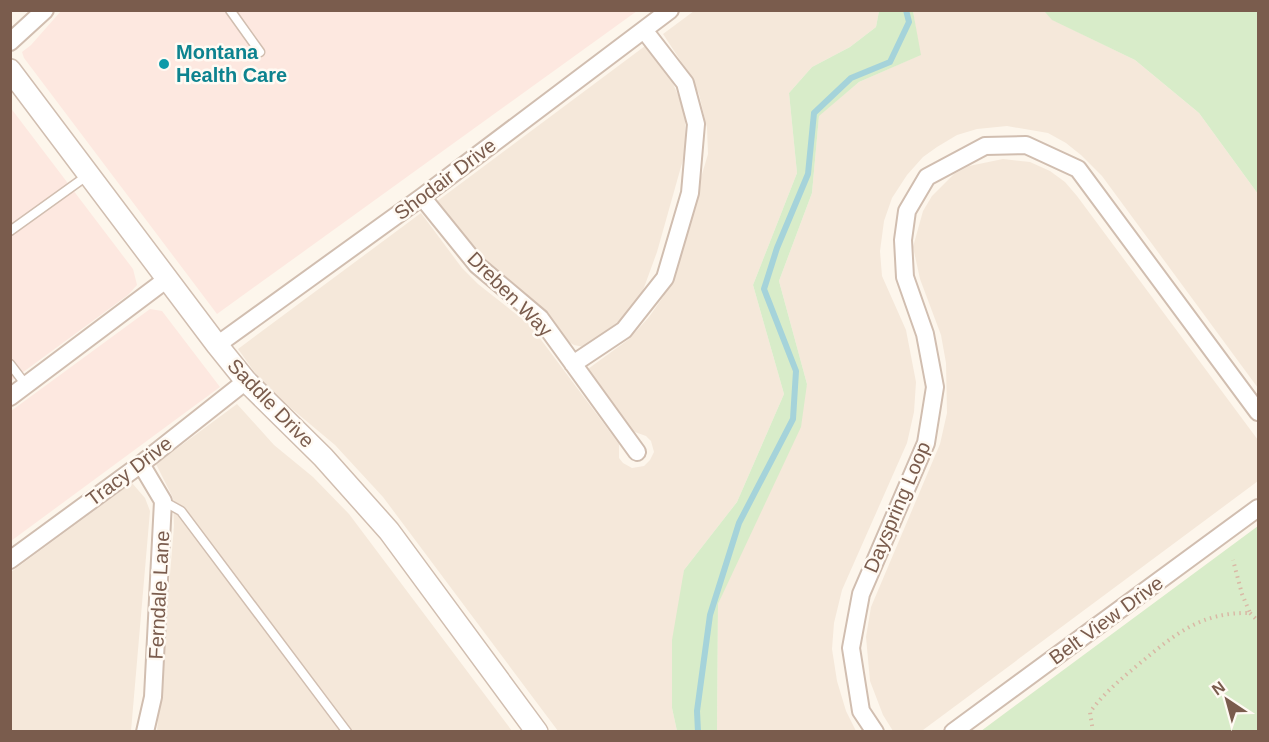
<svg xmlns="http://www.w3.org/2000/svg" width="1269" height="742" font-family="Arial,sans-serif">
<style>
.residential{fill:#f5e8da}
.commercial{fill:#fde8e0}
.green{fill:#d8ecc9}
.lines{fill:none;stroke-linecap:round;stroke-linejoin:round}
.stream{stroke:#a5d3da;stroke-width:6}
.service-casing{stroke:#d1beb0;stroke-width:11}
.minor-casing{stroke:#d1beb0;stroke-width:20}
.tertiary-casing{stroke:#d1beb0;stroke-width:24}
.path{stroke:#d9b8a5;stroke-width:4;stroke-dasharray:1.5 4.5;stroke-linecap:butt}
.service{stroke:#fff;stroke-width:8}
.minor{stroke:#fff;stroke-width:16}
.tertiary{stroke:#fff;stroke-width:21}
.culture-dot{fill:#0f9aa8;stroke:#fffaf3;stroke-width:2}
.labels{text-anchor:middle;stroke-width:5;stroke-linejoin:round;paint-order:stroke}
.culture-label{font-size:20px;font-weight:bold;fill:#0d838f;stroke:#fffaf3;text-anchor:start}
.street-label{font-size:20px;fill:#7a5c4d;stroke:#fffaf3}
</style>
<rect width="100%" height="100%" fill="#fdf6ec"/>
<path class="residential" d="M 694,11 L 879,11 L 876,27 L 850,47 L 812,67 L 789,93 L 797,173 L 753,285 L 784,394 L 737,502 L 684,570 L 672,708 L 677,731 L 558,731 L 383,497 L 335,445 L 286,404 L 258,377 L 238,349 L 421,213 L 462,268 L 478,284 L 530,325 L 619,444 L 619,458 L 623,463 L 632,468 L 644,466 L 650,460 L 654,452 L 651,441 L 646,436 L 632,431 L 588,369 L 629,339 L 649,317 L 663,297 L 671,279 L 708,154 L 707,128 L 699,94 L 686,69 L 663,34 Z
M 913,11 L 1044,11 L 1053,20 L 1135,60 L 1199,113 L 1258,194 L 1258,388 L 1102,176 L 1081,155 L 1066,143 L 1048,133 L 1007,126 L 977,129 L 957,135 L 937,147 L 923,157 L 907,175 L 892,198 L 884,221 L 880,251 L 882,276 L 906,330 L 916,382 L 914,412 L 907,443 L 842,590 L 834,623 L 832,649 L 837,681 L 846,711 L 856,731 L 717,732 L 718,604 L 807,384 L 779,281 L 812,193 L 819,115 L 859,82 L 920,55 Z
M 645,46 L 672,81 L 680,100 L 685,119 L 686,149 L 657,252 L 642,293 L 622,319 L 584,347 L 574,345 L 567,341 L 544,312 L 489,267 L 436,202 Z
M 1003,159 L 1030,162 L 1050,171 L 1065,182 L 1077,196 L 1258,440 L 1258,481 L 923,730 L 920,731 L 893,731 L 883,715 L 870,681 L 866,637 L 871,607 L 940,444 L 947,413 L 946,363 L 941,335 L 920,279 L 913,247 L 923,211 L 932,196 L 954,174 L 969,166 Z
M 237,404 L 274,445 L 313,477 L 349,514 L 512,731 L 157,731 L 174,526 L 173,498 L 156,464 Z
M 132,483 L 145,498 L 150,511 L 131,731 L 11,731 L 11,572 Z"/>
<path class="commercial" d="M 61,11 L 637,11 L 217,314 L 24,58 L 22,52 L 31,45 Z
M 10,107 L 133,269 L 137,285 L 128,295 L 11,381 Z
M 150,309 L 162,311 L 220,387 L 11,541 L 11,411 Z"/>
<path class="green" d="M 879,11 L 913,11 L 921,55 L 859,82 L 819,116 L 812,193 L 779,281 L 807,384 L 801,427 L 718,604 L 717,731 L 677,731 L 672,708 L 672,640 L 684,570 L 737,502 L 784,394 L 753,285 L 797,173 L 789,93 L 812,67 L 850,47 L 876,27 Z
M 1044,11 L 1258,11 L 1258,194 L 1199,113 L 1135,60 L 1052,20 Z
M 1258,526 L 1258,731 L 981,731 Z"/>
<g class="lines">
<path class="stream" d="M 698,732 L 697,711 L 710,615 L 739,523 L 793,419 L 796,371 L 764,289 L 777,248 L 808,174 L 814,113 L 851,78 L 890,62 L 909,22 L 906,10"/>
<defs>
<path id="service" d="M 230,10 L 260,52
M 10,231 L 88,175
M 10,364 L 26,385
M 163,501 L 181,511 L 347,732"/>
<path id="minor" d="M 10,42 L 45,10
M 422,197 L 477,265 L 540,318 L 637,452
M 217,345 L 422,197 L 670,10
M 573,364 L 624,330 L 665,278 L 690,193 L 696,124 L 685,83 L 644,30
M 10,397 L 167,279
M 141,464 L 163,501 L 153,697 L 145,732
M 10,560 L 141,464 L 246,381
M 875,732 L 861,711 L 851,648 L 861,594 L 926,443 L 935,387 L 925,334 L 905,277 L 903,240 L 907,211 L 927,177 L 985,146 L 1026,145 L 1078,169 L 1258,412
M 953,732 L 1258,508"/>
<path id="tertiary" d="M 10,70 L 217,345 L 246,381 L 323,457 L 389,531 L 537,732"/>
</defs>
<use href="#service" class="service-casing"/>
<use href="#minor" class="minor-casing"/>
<use href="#tertiary" class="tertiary-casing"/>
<path class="path" d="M 1250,613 L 1258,621
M 1093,732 L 1090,712 C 1104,693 1121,679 1139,664 C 1175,634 1201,612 1250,613 L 1242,594 L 1233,560"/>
<use href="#service" class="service"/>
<use href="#minor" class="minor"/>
<use href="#tertiary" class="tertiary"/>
</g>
<circle class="culture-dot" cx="164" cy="64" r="6"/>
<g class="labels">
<g class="culture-label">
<text x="176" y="59">Montana<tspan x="176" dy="23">Health Care</tspan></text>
</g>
<g class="street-label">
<text transform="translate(445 179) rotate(-37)" y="7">Shodair Drive</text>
<text transform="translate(510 294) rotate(45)" y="7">Dreben Way</text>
<text transform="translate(271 403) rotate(46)" y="7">Saddle Drive</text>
<text transform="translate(129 471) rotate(-37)" y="7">Tracy Drive</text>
<text transform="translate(897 507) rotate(-67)" y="7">Dayspring Loop</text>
<text transform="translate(159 595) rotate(-87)" y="7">Ferndale Lane</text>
<text transform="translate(1106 620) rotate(-36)" y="7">Belt View Drive</text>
</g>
</g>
<rect width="1269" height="742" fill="none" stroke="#7a5c4d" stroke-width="24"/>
<g transform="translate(1227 700) rotate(324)" stroke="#fffaf3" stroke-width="4.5" paint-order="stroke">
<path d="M0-4.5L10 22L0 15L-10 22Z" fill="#7a5c4d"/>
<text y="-9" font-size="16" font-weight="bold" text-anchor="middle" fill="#7a5c4d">N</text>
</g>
</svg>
